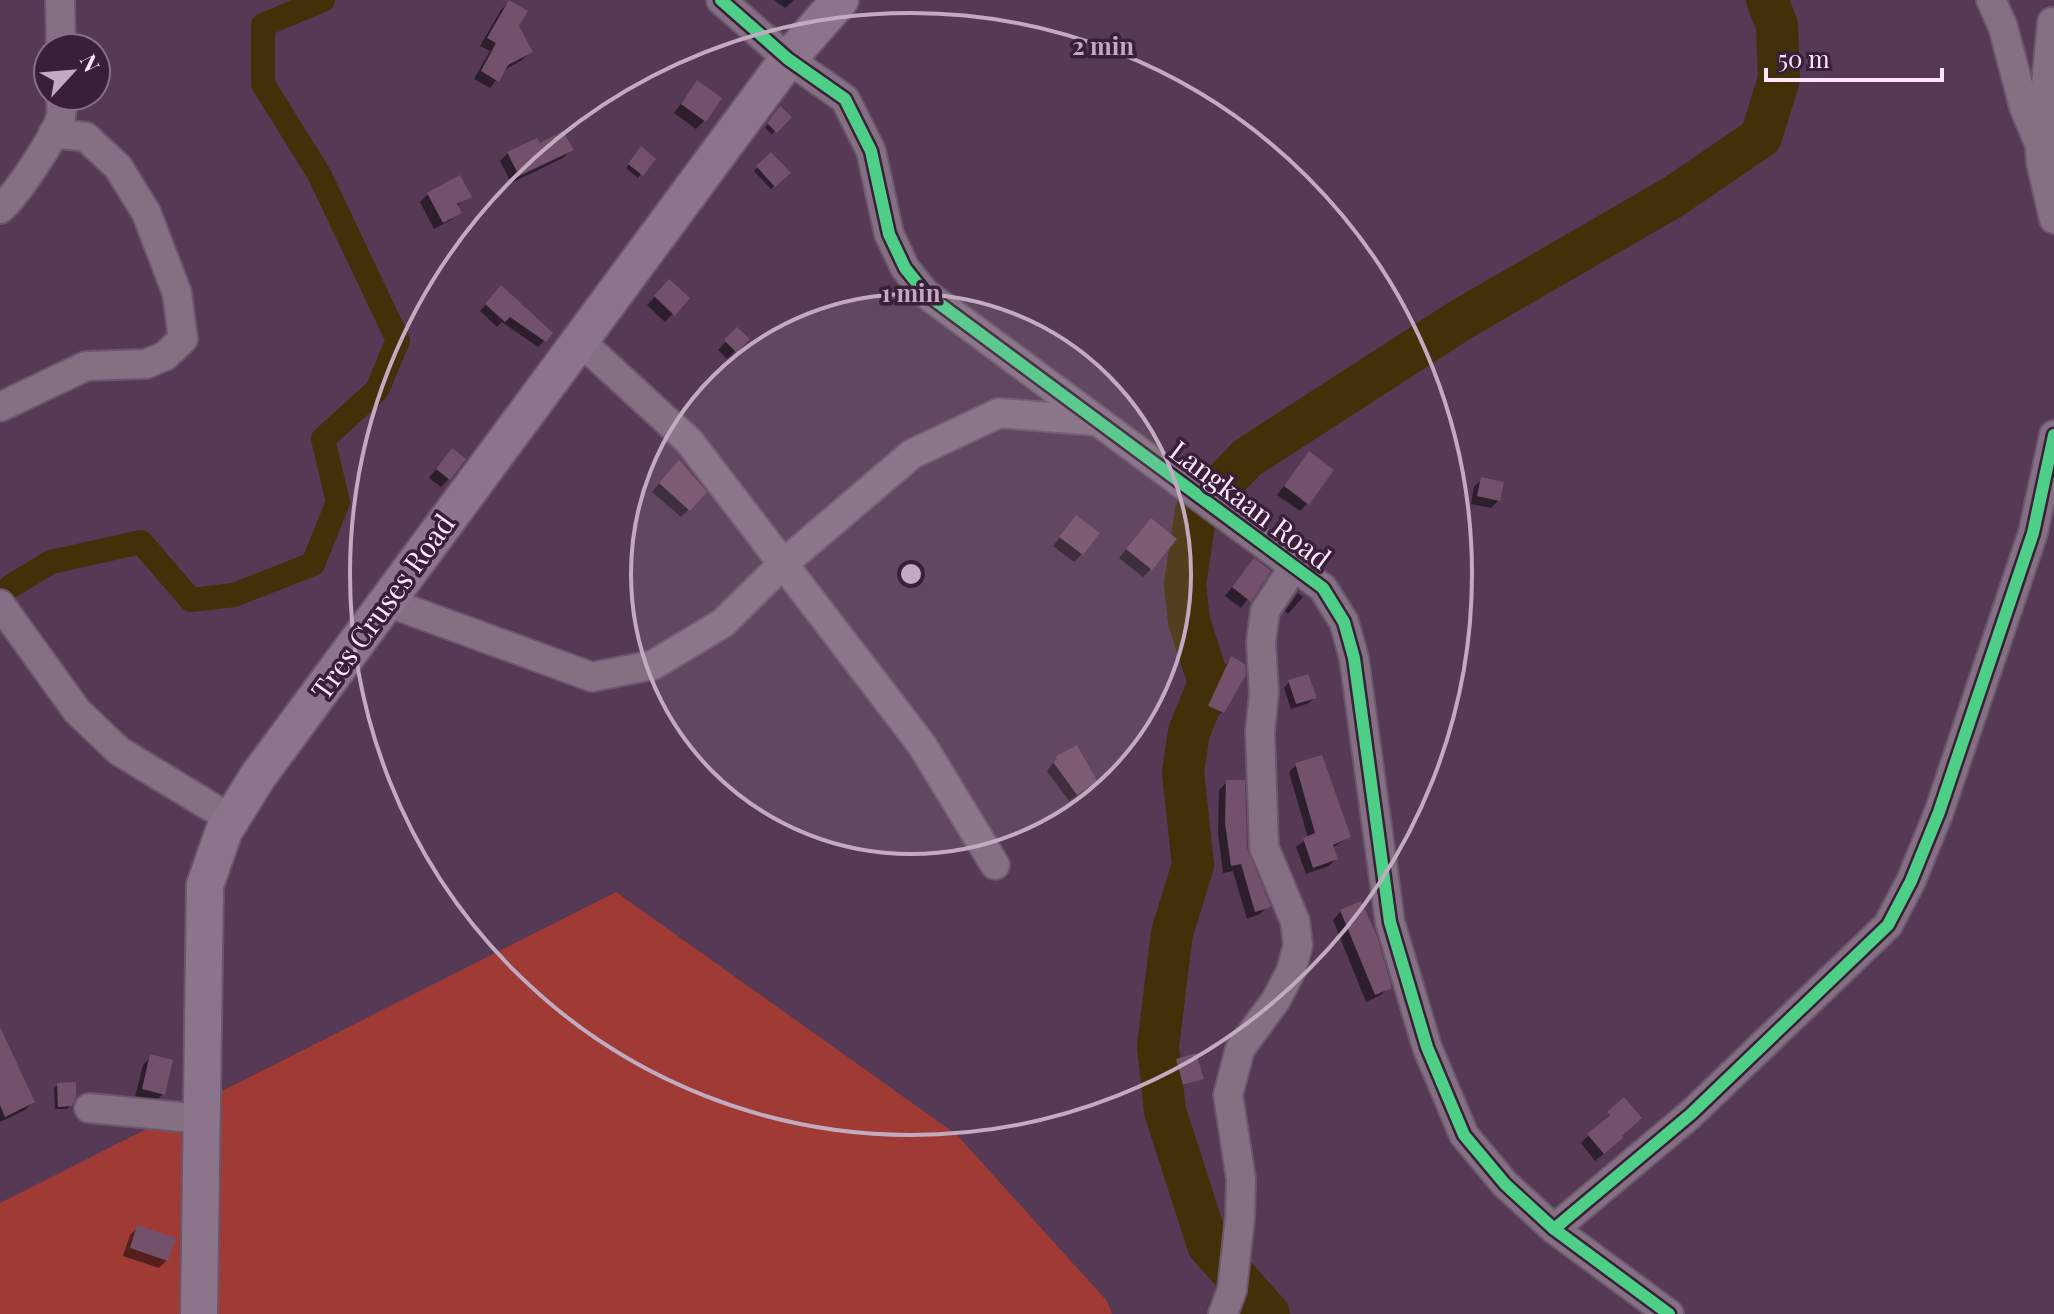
<svg xmlns="http://www.w3.org/2000/svg" width="2054" height="1314" font-family="'Playfair Display',serif">
<style>
.green{fill:#9f3a35}
.shadow{fill:#0007}
.lines{fill:none;stroke-linecap:round;stroke-linejoin:round}
.canal{stroke:#413008;stroke-width:24}
.river{stroke:#413008;stroke-width:42}
.building{fill:#73516a}
.minor-casing{stroke:#6b566b;stroke-width:32}
.major-casing{stroke:#6b566b;stroke-width:40}
.minor{stroke:#846f83;stroke-width:28}
.major{stroke:#8c748b;stroke-width:36}
.cycleway-casing{stroke:#392038;stroke-width:17}
.cycleway{stroke:#4dcf88;stroke-width:12}
.ring{fill:none;stroke:#c2abc1;stroke-width:4}
.labels{text-anchor:middle;stroke-width:7;stroke-linejoin:round;paint-order:stroke}
.street-label{font-size:28px;fill:#fde9fb;stroke:#392038}
.centre{fill:#c2abc1;stroke:#392038;stroke-width:4}
.ring-label{font-size:24px;text-anchor:middle;font-weight:bold;fill:#c2abc1;stroke:#392038;stroke-width:7;stroke-linejoin:round;paint-order:stroke}
</style>
<rect width="100%" height="100%" fill="#553955"/>
<path class="green" d="M 616,892 L 957,1135 L 1107,1301 L 1112,1314 L 0,1314 L 0,1203 Z"/>
<path class="shadow" d="M 774,0 L 794,0 L 785,8 Z
M 509,2 L 517,26 L 530,52 L 522,60 L 504,70 L 490,88 L 474,79 L 490,51 L 480,46 L 501,10 Z
M 697,82 L 704,121 L 696,129 L 674,113 Z
M 777,112 L 789,117 L 772,134 L 765,128 Z
M 539,146 L 571,150 L 563,158 L 511,183 L 500,161 L 508,153 Z
M 638,152 L 641,174 L 638,178 L 626,168 Z
M 771,155 L 788,173 L 771,189 L 754,171 Z
M 428,194 L 469,196 L 456,207 L 459,212 L 451,220 L 434,229 L 420,202 Z
M 669,282 L 688,298 L 665,322 L 647,305 Z
M 501,288 L 544,341 L 538,347 L 502,322 L 497,327 L 480,311 Z
M 737,330 L 747,339 L 727,359 L 718,350 Z
M 1309,454 L 1308,503 L 1300,511 L 1277,495 Z
M 444,459 L 449,479 L 441,487 L 429,478 Z
M 671,471 L 689,509 L 681,517 L 652,492 Z
M 1482,479 L 1499,500 L 1491,508 L 1471,504 L 1474,487 Z
M 1076,517 L 1082,554 L 1074,562 L 1053,546 Z
M 1143,528 L 1151,569 L 1143,577 L 1119,558 Z
M 1246,569 L 1268,571 L 1241,608 L 1225,596 Z
M 1298,593 L 1303,597 L 1288,614 L 1285,611 Z
M 1232,658 L 1222,712 L 1214,720 L 1202,714 L 1224,666 Z
M 1289,682 L 1315,697 L 1309,703 L 1291,709 L 1284,688 Z
M 1057,758 L 1086,788 L 1069,801 L 1047,771 Z
M 1296,765 L 1349,837 L 1332,848 L 1336,859 L 1329,866 L 1306,874 L 1296,847 L 1308,838 L 1289,772 Z
M 1227,782 L 1245,849 L 1268,906 L 1260,914 L 1247,919 L 1233,871 L 1223,873 L 1218,833 L 1219,790 Z
M 1341,911 L 1389,987 L 1381,995 L 1366,1002 L 1333,920 Z
M 0,1032 L 33,1102 L 25,1110 L 0,1122 Z
M 151,1057 L 163,1094 L 155,1102 L 135,1097 L 143,1065 Z
M 1177,1061 L 1201,1078 L 1180,1087 L 1173,1065 Z
M 58,1085 L 71,1105 L 67,1109 L 55,1109 L 54,1088 Z
M 1624,1100 L 1619,1137 L 1613,1146 L 1595,1161 L 1581,1143 Z
M 138,1227 L 167,1260 L 159,1268 L 123,1256 L 130,1235 Z"/>
<g class="lines">
<path class="canal" d="M 11,586 L 51,562 L 141,542 L 191,600 L 234,595 L 313,564 L 338,502 L 323,439 L 377,390 L 398,340 L 319,174 L 263,84 L 263,25 L 323,0"/>
<path class="river" d="M 1269,1314 L 1208,1245 L 1165,1111 L 1158,1046 L 1172,933 L 1193,865 L 1183,772 L 1189,732 L 1209,683 L 1189,621 L 1185,584 L 1196,511 L 1247,458 L 1462,319 L 1673,197 L 1761,137 L 1779,79 L 1777,25 L 1767,0"/>
</g>
<path class="building" d="M 509,0 L 528,11 L 519,26 L 533,52 L 508,65 L 499,82 L 481,71 L 496,43 L 487,38 Z
M 697,80 L 722,98 L 706,122 L 681,104 Z
M 780,106 L 792,117 L 777,133 L 767,123 Z
M 563,131 L 574,150 L 519,176 L 507,152 L 537,138 L 540,143 Z
M 641,146 L 656,159 L 643,176 L 628,164 Z
M 771,152 L 791,173 L 775,187 L 756,166 Z
M 460,175 L 472,197 L 457,204 L 462,213 L 443,223 L 427,193 Z
M 669,279 L 690,298 L 675,316 L 654,296 Z
M 501,285 L 553,333 L 546,342 L 510,317 L 505,322 L 485,304 Z
M 737,327 L 750,339 L 737,353 L 724,340 Z
M 452,448 L 466,459 L 450,480 L 436,469 Z
M 1309,451 L 1334,470 L 1309,505 L 1284,486 Z
M 679,460 L 707,492 L 690,511 L 659,483 Z
M 1481,477 L 1504,482 L 1500,501 L 1477,496 Z
M 1076,515 L 1100,533 L 1083,555 L 1059,537 Z
M 1151,518 L 1177,539 L 1152,570 L 1126,549 Z
M 1254,558 L 1271,571 L 1251,602 L 1232,587 Z
M 1231,656 L 1245,664 L 1246,675 L 1224,713 L 1208,706 Z
M 1308,674 L 1317,698 L 1296,704 L 1288,680 Z
M 1077,745 L 1097,781 L 1077,795 L 1053,762 L 1057,759 L 1055,757 Z
M 1322,755 L 1351,837 L 1333,845 L 1338,859 L 1313,868 L 1303,838 L 1315,833 L 1295,763 Z
M 1226,780 L 1245,780 L 1247,848 L 1271,907 L 1255,912 L 1241,864 L 1231,866 L 1225,823 Z
M 1361,901 L 1377,936 L 1392,988 L 1375,995 L 1340,910 Z
M 0,1027 L 35,1102 L 5,1117 L 0,1105 Z
M 1196,1053 L 1204,1079 L 1183,1085 L 1176,1059 Z
M 150,1054 L 173,1060 L 165,1095 L 142,1089 Z
M 76,1082 L 76,1097 L 72,1106 L 58,1107 L 57,1083 Z
M 1624,1097 L 1642,1118 L 1622,1136 L 1623,1138 L 1604,1154 L 1587,1134 L 1610,1115 L 1607,1112 Z
M 137,1225 L 176,1238 L 168,1261 L 130,1248 Z"/>
<g class="lines">
<defs>
<path id="minor" d="M 60,0 L 61,48
M 721,0 L 788,59 L 845,99 L 871,151 L 889,234 L 905,268 L 925,293 L 1323,588 L 1344,622 L 1354,658 L 1390,922 L 1427,1047 L 1464,1135 L 1505,1184 L 1554,1229 L 1669,1314
M 1991,0 L 2003,27 L 2024,107 L 2039,143
M 2052,22 L 2040,148 L 2041,163 L 2054,219
M 0,209 C 16,196 56,136 61,116 C 62,110 61,102 61,96
M 580,341 L 689,441 L 922,745 L 995,865
M 0,407 L 86,366 L 146,364 L 165,356 L 183,339 L 177,293 L 146,212 L 118,167 L 86,137 L 53,133
M 387,602 L 592,677 L 653,665 L 723,623 L 783,564 L 912,454 L 999,413 L 1096,421
M 0,604 L 77,711 L 119,751 L 231,819
M 89,1108 L 202,1119
M 1554,1229 L 1691,1114 L 1888,925 L 1911,881 L 1939,812 L 2033,533 L 2054,435
M 1223,1314 L 1232,1290 L 1240,1218 L 1241,1179 L 1228,1095 L 1240,1049 L 1276,1000 L 1291,971 L 1298,945 L 1295,921 L 1264,847 L 1260,732 L 1264,693 L 1261,642 L 1265,611 L 1294,566"/>
<path id="major" d="M 199,1314 L 205,885 L 224,831 L 258,776 L 788,59 L 840,0"/>
</defs>
<use href="#minor" class="minor-casing"/>
<use href="#major" class="major-casing"/>
<use href="#minor" class="minor"/>
<use href="#major" class="major"/>
<defs>
<path id="cycleway" d="M 721,0 L 788,59 L 845,99 L 871,151 L 889,234 L 905,268 L 925,293 L 1323,588 L 1344,622 L 1354,658 L 1390,922 L 1427,1047 L 1464,1135 L 1505,1184 L 1554,1229 L 1669,1314
M 1554,1229 L 1691,1114 L 1888,925 L 1911,881 L 1939,812 L 2033,533 L 2054,435"/>
</defs>
<use href="#cycleway" class="cycleway-casing"/>
<use href="#cycleway" class="cycleway"/>
</g>
<circle cx="911" cy="574" r="280" fill="#c2abc1" fill-opacity=".12"/>
<g class="ring">
<circle cx="911" cy="574" r="280"/>
<circle cx="911" cy="574" r="561"/>
</g>
<g class="labels">
<g class="street-label">
<text transform="translate(1250 505) rotate(37)" y="10">Langkaan Road</text>
<text transform="translate(383 607) rotate(-54)" y="10">Tres Cruses Road</text>
</g>
</g>
<circle cx="911" cy="574" r="12" class="centre"/>
<g class="ring-label">
<text x="1103" y="55">2 min</text>
<text x="911" y="302">1 min</text>
</g>
<g transform="translate(72 72) rotate(64)"><circle r="38" fill="#392038" stroke="#877086" stroke-width="2"/>
<path d="M0-6L14 30L0 20L-14 30Z" fill="#c2abc1"/>
<text y="-12" font-size="22" font-weight="bold" text-anchor="middle" fill="#fde9fb">N</text>
</g>
<path d="M1766 68v12h176v-12" fill="none" stroke="#fde9fb" stroke-width="4"/>
<text x="1778" y="68" font-size="24" fill="#fde9fb" stroke="#392038" stroke-width="6" paint-order="stroke">50 m</text>
</svg>
